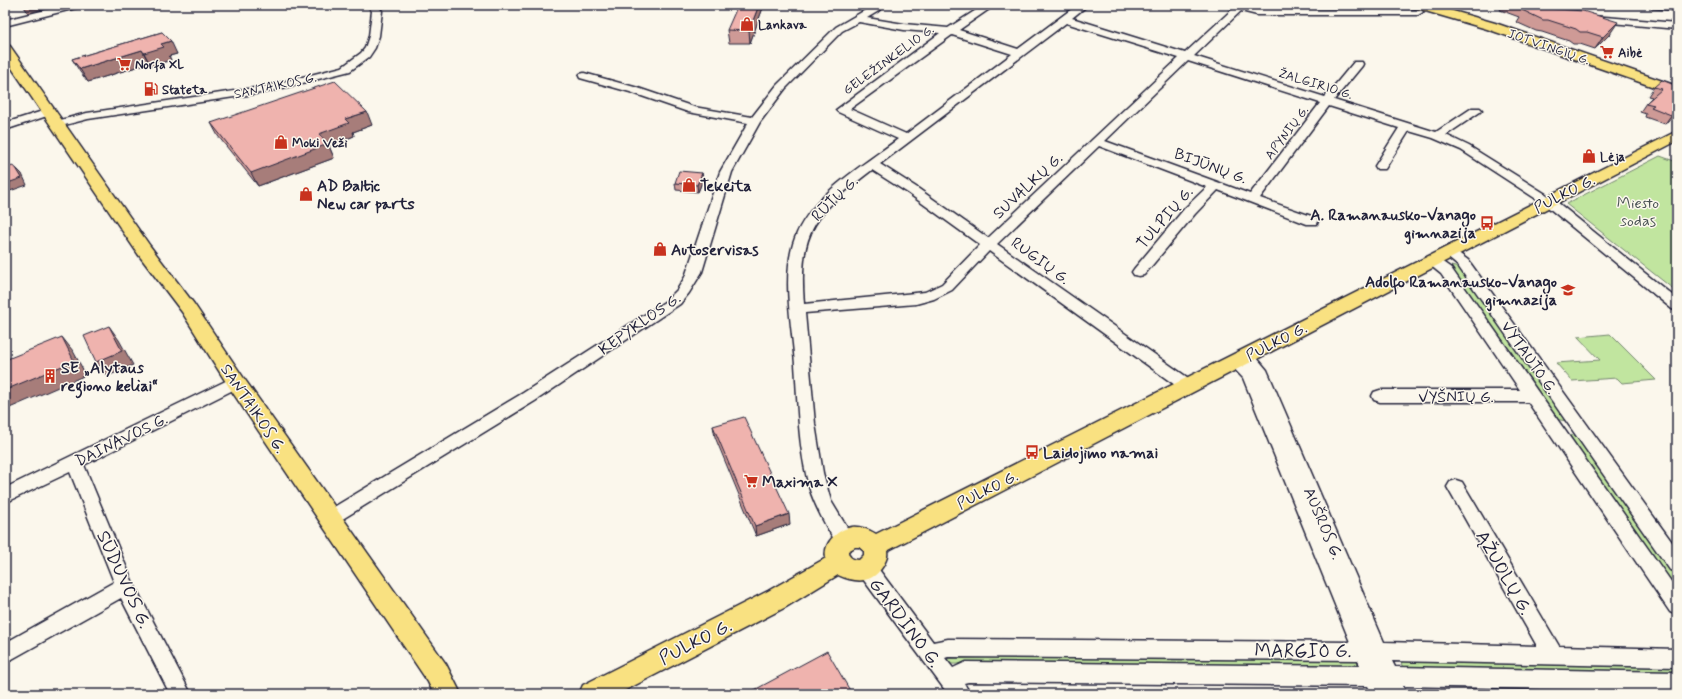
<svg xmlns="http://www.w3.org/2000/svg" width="1682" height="699" font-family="Mynerve,sans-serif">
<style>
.green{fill:#c1e59f;stroke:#72846d}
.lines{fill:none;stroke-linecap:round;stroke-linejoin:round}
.minor-casing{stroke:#22223b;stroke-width:3}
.major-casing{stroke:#22223b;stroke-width:3}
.minor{fill:#fbf7ec;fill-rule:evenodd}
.major{fill:#f9e181;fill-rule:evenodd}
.wall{fill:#ce9a96;stroke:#22223b}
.shaded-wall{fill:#a77d7a;stroke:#22223b}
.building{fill:#efb3ae;stroke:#22223b}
.labels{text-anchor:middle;stroke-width:3;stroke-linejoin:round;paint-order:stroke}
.far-poi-label{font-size:13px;font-weight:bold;fill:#22223b;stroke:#fbf7ec;text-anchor:start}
.far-street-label{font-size:13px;fill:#22223b;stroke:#fbf7ec}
.street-label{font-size:16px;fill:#22223b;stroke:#fbf7ec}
.poi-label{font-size:16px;font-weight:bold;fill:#22223b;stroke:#fbf7ec;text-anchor:start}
.park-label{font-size:16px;fill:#4a5354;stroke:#fbf7ec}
.near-street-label{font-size:19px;fill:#22223b;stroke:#fbf7ec}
</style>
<rect width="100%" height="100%" fill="#fbf7ec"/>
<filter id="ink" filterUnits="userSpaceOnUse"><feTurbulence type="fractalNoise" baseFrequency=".025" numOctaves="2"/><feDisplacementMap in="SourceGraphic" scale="8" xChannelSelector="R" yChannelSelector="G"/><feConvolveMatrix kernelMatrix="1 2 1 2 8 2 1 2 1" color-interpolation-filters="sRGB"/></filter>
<g filter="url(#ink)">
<path class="green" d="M 1660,156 L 1677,162 L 1677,292 L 1566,204 Z
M 1451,266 L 1459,268 L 1567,421 L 1554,419 L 1450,267 Z
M 1610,334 L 1656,380 L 1622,383 L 1617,378 L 1572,381 L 1556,363 L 1600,360 L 1578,337 Z
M 1573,435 L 1582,438 L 1677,573 L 1677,594 L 1569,436 Z
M 949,656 L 1354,656 L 1364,662 L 1360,670 L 951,664 L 947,660 Z
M 1400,660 L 1677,662 L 1677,676 L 1403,668 Z"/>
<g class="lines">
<defs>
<path id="minor" d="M 66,5 L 82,5 L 80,7 L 5,26 L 5,20 Z
M 367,5 L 377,5 L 382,11 L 379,36 L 375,48 L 369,57 L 350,71 L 267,92 L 88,119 L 57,127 L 53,126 L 51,124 L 53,122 L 87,113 L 267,86 L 342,67 L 361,53 L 365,48 L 369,36 L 372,11 Z
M 874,5 L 885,5 L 877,12 L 867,18 L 904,24 L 948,28 L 984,5 L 995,5 L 959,30 L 1018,49 L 1077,5 L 1088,5 L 1072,18 L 1185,53 L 1237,5 L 1247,5 L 1246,7 L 1257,9 L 1421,10 L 1423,12 L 1418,15 L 1257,15 L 1241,11 L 1194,56 L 1325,97 L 1354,62 L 1362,62 L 1363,64 L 1362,66 L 1334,100 L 1436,132 L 1472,108 L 1480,108 L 1482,110 L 1480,112 L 1446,135 L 1469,146 L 1552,198 L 1677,299 L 1677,311 L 1672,309 L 1544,204 L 1461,150 L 1433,138 L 1409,131 L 1385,169 L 1377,169 L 1375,166 L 1399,128 L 1329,106 L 1260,198 L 1317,218 L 1318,221 L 1317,224 L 1307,224 L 1218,190 L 1195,214 L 1144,275 L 1139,276 L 1134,275 L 1132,272 L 1134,269 L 1185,208 L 1207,187 L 1099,146 L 997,244 L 1194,382 L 1196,386 L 1194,390 L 1188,392 L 1182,390 L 989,251 L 952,290 L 934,299 L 916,304 L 805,313 L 815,424 L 823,473 L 831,501 L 854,539 L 851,544 C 847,546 844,547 840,545 C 831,540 813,500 810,490 C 798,449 798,406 795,364 C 792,325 781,275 795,238 C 811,195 864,165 898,139 L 838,112 L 836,110 L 940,33 L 904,30 L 859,22 L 842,31 L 785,89 L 760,122 L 732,172 L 702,272 L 689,293 L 680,304 L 535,401 L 336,523 L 330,525 L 324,523 L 321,518 L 324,513 L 523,393 L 666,301 L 677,290 L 685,277 L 720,172 L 748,123 L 688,112 L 630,92 L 580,78 L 579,76 L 580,74 L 584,73 L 638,88 L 694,107 L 752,117 L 777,85 L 836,27 ZM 1066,23 L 1179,58 L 988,238 L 916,187 L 880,164 ZM 952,35 L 1012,54 L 906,134 L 850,109 ZM 1188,61 L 1320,103 L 1250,194 L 1105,141 ZM 872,170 L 908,193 L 980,245 L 942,284 L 925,292 L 804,304 C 798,229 816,213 872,170 Z
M 1648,5 L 1677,5 L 1677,10 L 1653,8 Z
M 1593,16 L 1677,23 L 1677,29 L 1590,21 L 1588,19 L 1590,17 Z
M 49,109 L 55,112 L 53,114 L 5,130 L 5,123 Z
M 1448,248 L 1453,249 L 1468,260 L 1677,549 L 1677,572 L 1670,570 L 1458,266 L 1441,252 L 1443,249 Z
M 1432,257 L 1437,258 L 1451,268 L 1677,590 L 1677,615 L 1670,612 L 1528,402 L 1380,402 L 1374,400 L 1372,396 L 1374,392 L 1380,390 L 1520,390 L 1441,274 L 1425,261 L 1427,258 Z
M 1247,351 L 1252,352 L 1267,370 L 1384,642 L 1537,646 L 1447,487 L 1450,482 L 1456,480 L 1462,482 L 1559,646 L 1677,649 L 1677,667 L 1392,661 L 1395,667 L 1677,672 L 1677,692 L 1403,686 L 1406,694 L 1372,694 L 1368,686 L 968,682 L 964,683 L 970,694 L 948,694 L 860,575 L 858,569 L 860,563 L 867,561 L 874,563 L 933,642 L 948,639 L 1350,642 L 1243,378 L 1228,362 L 1231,358 L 1236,357 L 1241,358 L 1239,356 L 1242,352 ZM 948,657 L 1358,660 L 1360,666 L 966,662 L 953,668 L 945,658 Z
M 236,376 L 241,378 L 244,382 L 241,386 L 84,465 L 133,583 L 191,694 L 170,694 L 121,598 L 5,663 L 5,643 L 114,582 L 70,472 L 5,503 L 5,488 Z"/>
<path id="major" d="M 1413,5 L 1432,5 L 1495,23 L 1677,86 L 1677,95 L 1487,29 L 1415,8 Z
M 5,45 L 10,46 L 150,246 L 194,304 L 243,377 L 446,664 L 461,694 L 434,694 L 428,682 L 229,387 L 182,312 L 138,254 L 5,58 Z
M 1677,131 L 1677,141 L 887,551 C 888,557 886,560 883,566 C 872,584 855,583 838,575 L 786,607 L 618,694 L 579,694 L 583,685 L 768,591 L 826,558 C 823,543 838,529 852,527 C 860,526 869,530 876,534 ZM 855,547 L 859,547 L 864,551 L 864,555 L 859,560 C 853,560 848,557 848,551 Z"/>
</defs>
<use href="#minor" class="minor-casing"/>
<use href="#major" class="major-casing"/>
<use href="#minor" class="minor"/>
<use href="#major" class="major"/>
</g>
<path class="wall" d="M 764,5 L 750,43 L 729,43 L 727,30 Z
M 1503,5 L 1535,5 L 1534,7 L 1610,34 L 1595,49 L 1580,44 L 1573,44 L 1569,41 L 1542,32 L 1536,31 L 1516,22 L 1519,17 L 1500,10 Z
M 162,32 L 177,54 L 169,56 L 171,60 L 151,66 L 149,63 L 88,82 L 80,72 L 72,59 Z
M 1677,86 L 1677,115 L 1675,115 L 1665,124 L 1645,117 L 1646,114 L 1640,112 L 1646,103 L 1652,97 L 1648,96 L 1654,87 Z
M 211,123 L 372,125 L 353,132 L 354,136 L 329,146 L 334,158 L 258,186 L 218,136 Z
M 702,173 L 703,180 L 698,192 L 676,190 L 675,183 Z
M 713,426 L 790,524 L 756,536 L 715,437 Z"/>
<path class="shaded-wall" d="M 23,5 L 62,5 L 28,13 Z
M 759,5 L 764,5 L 750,43 L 749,31 Z
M 1618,22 L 1610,34 L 1595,49 L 1603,37 Z
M 171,41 L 177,54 L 169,56 L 171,60 L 151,66 L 144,53 L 161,44 Z
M 142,50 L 149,63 L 88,82 L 80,69 Z
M 1677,110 L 1677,113 L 1675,115 L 1665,124 L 1671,115 Z
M 367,112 L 372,125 L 353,132 L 354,136 L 329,146 L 334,158 L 258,186 L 251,173 L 319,134 L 345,119 Z
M 16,168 L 22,174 L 27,185 L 10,191 L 5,184 Z
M 702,173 L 703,180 L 698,192 L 697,185 Z
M 109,326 L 119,340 L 133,365 L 108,376 L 96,362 Z
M 62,337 L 73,351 L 86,375 L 5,410 L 5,390 Z
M 789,514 L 790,524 L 756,536 L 755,526 Z"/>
<path class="building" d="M 738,5 L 759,5 L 749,31 L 727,30 Z
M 1524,5 L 1532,5 L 1533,7 L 1583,11 L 1618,22 L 1603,37 L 1587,32 L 1580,32 L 1576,29 L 1548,20 L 1543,20 L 1522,10 L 1528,6 Z
M 162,32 L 171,41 L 161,44 L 164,47 L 144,53 L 142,50 L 80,69 L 72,59 Z
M 1662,80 L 1677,86 L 1677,110 L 1671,115 L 1651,107 L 1654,105 L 1646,103 L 1662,89 L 1654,87 Z
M 335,81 L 367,112 L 345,119 L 349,123 L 319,134 L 328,144 L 251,173 L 211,123 Z
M 12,166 L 16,168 L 22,178 L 5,184 L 5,170 Z
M 679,171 L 702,173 L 697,185 L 675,183 Z
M 109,326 L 122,351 L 96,362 L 84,336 Z
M 62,337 L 74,361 L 5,390 L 5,360 Z
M 744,417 L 789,514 L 755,526 L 713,426 Z
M 827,651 L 852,694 L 747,694 Z"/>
</g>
<defs>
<symbol id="shop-bare" viewBox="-9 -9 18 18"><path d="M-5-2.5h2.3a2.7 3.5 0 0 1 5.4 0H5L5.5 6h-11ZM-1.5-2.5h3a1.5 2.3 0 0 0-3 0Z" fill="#c8321e" stroke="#fbf7ec" stroke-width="2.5" paint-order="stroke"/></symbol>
<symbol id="supermarket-bare" viewBox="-9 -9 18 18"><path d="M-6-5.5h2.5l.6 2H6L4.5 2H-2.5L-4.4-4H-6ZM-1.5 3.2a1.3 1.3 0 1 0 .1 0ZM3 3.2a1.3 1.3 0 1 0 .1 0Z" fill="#c8321e" stroke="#fbf7ec" stroke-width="2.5" paint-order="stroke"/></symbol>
<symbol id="fuel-bare" viewBox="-9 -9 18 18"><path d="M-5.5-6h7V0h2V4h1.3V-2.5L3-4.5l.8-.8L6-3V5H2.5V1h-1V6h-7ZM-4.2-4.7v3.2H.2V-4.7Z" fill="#c8321e" stroke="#fbf7ec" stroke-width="2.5" paint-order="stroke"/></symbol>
<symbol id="bus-bare" viewBox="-9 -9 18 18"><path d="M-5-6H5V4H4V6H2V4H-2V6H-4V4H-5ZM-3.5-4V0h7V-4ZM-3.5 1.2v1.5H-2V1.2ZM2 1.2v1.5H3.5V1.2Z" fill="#c8321e" stroke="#fbf7ec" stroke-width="2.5" paint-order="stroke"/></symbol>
<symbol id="school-bare" viewBox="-9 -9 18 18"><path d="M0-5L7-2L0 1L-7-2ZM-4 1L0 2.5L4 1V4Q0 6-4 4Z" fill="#c8321e" stroke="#fbf7ec" stroke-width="2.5" paint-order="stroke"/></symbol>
<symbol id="building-bare" viewBox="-9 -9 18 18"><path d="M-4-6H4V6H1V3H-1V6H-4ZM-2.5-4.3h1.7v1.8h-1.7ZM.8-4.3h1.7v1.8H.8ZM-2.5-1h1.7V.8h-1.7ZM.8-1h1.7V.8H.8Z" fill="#c8321e" stroke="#fbf7ec" stroke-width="2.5" paint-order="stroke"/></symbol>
</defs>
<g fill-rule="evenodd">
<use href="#shop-bare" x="737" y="14" width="20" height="20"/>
<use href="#supermarket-bare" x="1597" y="42" width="20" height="20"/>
<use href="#supermarket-bare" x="114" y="54" width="20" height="20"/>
<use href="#fuel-bare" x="141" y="79" width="20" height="20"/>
<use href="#shop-bare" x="271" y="132" width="20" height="20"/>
<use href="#shop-bare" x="1579" y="146" width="20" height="20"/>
<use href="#shop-bare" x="679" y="175" width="20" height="20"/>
<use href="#shop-bare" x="296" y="184" width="20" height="20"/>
<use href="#bus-bare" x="1477" y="213" width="20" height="20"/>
<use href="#shop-bare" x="650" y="239" width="20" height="20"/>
<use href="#school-bare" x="1558" y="280" width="20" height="20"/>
<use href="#building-bare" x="40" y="366" width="20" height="20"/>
<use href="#bus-bare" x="1022" y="442" width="20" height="20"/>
<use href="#supermarket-bare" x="741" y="471" width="20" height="20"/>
</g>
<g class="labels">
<g class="far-poi-label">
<text x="758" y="29">Lankava</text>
<text x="1618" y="57">Aibė</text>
<text x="135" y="69">Norfa XL</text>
<text x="162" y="94">Stateta</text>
<text x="292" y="147">Moki Veži</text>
<text x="1600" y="161">Lėja</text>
</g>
<g class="far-street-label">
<text transform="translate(1549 46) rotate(19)" y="5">JOTVINGIŲ G.</text>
<text transform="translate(888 59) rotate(-36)" y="5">GELEŽINKELIO G.</text>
<text transform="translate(1316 83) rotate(17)" y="5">ŽALGIRIO G.</text>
<text transform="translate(275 85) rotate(-12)" y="5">SANTAIKOS G.</text>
<text transform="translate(1286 132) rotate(-53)" y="5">APYNIŲ G.</text>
</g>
<g class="street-label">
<text transform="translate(1211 165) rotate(20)" y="6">BIJŪNŲ G.</text>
<text transform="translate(1027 185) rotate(-43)" y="6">SUVALKŲ G.</text>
<text transform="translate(1564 193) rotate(-27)" y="6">PULKO G.</text>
<text transform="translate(834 198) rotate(-44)" y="6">RŪTŲ G.</text>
<text transform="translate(1164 217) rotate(-49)" y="6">TULPIŲ G.</text>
<text transform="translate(1041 260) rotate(36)" y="6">RUGIŲ G.</text>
<text transform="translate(639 323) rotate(-35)" y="6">KEPYKLOS G.</text>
<text transform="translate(1276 341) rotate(-27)" y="6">PULKO G.</text>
<text transform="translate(1530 357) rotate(55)" y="6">VYTAUTO G.</text>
<text x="1456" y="402">VYŠNIŲ G.</text>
<text transform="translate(254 408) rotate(56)" y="6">SANTAIKOS G.</text>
<text transform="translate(121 439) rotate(-26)" y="6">DAINAVOS G.</text>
<text transform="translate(987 489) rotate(-27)" y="6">PULKO G.</text>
<text transform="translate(1324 523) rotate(67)" y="6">AUŠROS G.</text>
</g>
<g class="poi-label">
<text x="317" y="191">AD Baltic<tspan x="317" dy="18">New car parts</tspan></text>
<text x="700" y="191">Tekeita</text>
<text x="1476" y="220" text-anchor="end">A. Ramanausko-Vanago<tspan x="1476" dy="18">gimnazija</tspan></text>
<text x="671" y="255">Autoservisas</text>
<text x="1557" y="287" text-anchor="end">Adolfo Ramanausko-Vanago<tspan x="1557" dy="18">gimnazija</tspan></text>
<text x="61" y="373">SE „Alytaus<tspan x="61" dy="18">regiono keliai“</tspan></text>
<text x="1043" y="458">Laidojimo namai</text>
<text x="762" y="487">Maxima X</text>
</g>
<g class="park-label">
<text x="1638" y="208">Miesto<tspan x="1638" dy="18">sodas</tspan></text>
</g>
<g class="near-street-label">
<text transform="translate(1505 572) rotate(60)" y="7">ĄŽUOLŲ G.</text>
<text transform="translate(125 579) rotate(65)" y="7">SŪDUVOS G.</text>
<text transform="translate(906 622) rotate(53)" y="7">GARDINO G.</text>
<text transform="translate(695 641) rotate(-27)" y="7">PULKO G.</text>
<text x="1303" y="657">MARGIO G.</text>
</g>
</g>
<rect width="1682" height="699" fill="none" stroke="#fbf7ec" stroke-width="20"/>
<rect x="10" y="10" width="1662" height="679" fill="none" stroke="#22223b" stroke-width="1.5" filter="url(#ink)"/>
</svg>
